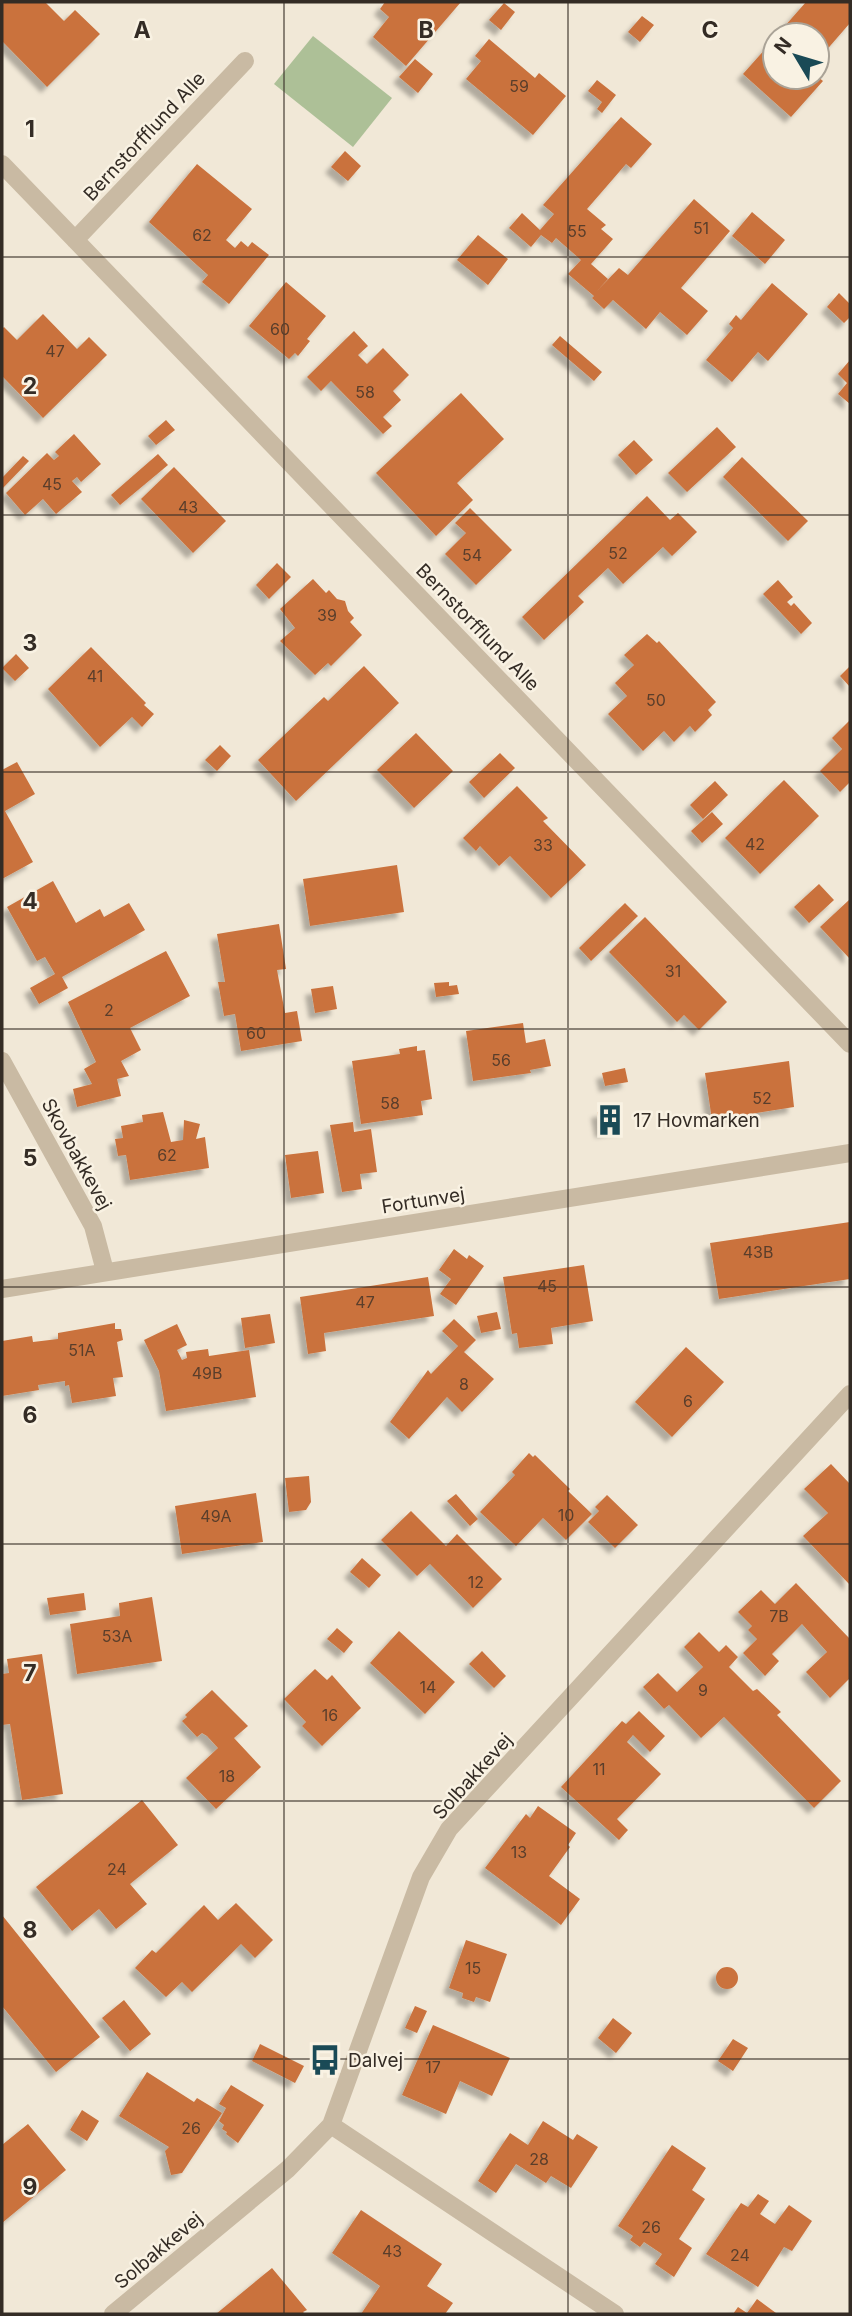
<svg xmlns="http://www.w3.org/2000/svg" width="852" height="2316" font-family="Inter,sans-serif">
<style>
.green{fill:#adc097}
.building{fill:#ca723d;filter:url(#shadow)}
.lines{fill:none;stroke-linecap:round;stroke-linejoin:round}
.minor{stroke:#c9baa3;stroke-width:18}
.grid{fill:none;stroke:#342c25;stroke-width:2;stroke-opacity:0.55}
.labels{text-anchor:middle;stroke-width:5;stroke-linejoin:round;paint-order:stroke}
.number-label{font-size:16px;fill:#5a3e2b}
.street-label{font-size:19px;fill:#342c25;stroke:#f9f2e3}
.poi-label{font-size:19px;fill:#342c25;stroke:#f9f2e3;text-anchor:start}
.grid-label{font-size:23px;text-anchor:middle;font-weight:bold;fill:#342c25;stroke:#f9f2e3;stroke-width:5;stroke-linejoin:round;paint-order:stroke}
</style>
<defs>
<filter id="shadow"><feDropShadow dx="-6" dy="6" stdDeviation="2" flood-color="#0004"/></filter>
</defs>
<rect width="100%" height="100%" fill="#f1e8d7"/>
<path class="green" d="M 313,36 L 392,98 L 353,147 L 274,84 Z"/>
<path class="building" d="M 2,2 L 45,2 L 64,21 L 75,10 L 100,34 L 47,87 L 2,41 Z
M 385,2 L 461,2 L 406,66 L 373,37 L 389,17 L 380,9 Z
M 806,2 L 850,2 L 850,23 L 817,61 L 817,35 L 777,35 Z
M 504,3 L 515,12 L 501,30 L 489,20 Z
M 642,16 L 654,25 L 640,42 L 628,32 Z
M 775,38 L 775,77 L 818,77 L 823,81 L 791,117 L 743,74 Z
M 489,39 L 535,78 L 539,73 L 566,96 L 533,135 L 466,79 L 481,61 L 475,56 Z
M 415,59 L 433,74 L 418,93 L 399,77 Z
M 597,80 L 616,95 L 602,113 L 597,109 L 602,102 L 588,91 Z
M 621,117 L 652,144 L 631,168 L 626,164 L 587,209 L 606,225 L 601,229 L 613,239 L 591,264 L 608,279 L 596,292 L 619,268 L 628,275 L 694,199 L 730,231 L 681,288 L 708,311 L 687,335 L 660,312 L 646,329 L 613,300 L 604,309 L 592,298 L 594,296 L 568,274 L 581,260 L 556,238 L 552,243 L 541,235 L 531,247 L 509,228 L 522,213 L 540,230 L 554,214 L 543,205 Z
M 345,151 L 361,166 L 348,181 L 331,167 Z
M 197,164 L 252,209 L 226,240 L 235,248 L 241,241 L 248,247 L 252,242 L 269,255 L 229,304 L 202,282 L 208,275 L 149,222 Z
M 752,212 L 785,240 L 765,264 L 732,236 Z
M 478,235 L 508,259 L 488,285 L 457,260 Z
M 286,282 L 326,316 L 307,339 L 310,341 L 298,356 L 295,353 L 289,359 L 249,326 Z
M 772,283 L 808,314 L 768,361 L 758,352 L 732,382 L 706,360 L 733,328 L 729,324 L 736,315 L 741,320 Z
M 839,293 L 850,304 L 850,317 L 844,323 L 827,307 Z
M 43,314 L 77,349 L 89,337 L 107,355 L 43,418 L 2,376 L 2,329 L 4,327 L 17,340 Z
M 354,331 L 368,346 L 358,355 L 367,364 L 383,348 L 409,375 L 393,391 L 401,400 L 383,417 L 392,426 L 383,434 L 331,381 L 321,391 L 307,377 Z
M 560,336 L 602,372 L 594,381 L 552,345 Z
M 850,360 L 850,404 L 838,394 L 847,383 L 838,374 Z
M 461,393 L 504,439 L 457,483 L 473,500 L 436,536 L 376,473 Z
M 166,420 L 175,430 L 156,445 L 148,436 Z
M 717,427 L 736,447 L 687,492 L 668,473 Z
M 74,434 L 101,464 L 81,482 L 77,477 L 72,481 L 82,492 L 56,514 L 43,499 L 25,515 L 6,493 L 47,453 L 54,460 L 59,456 L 55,452 Z
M 634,440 L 653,460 L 636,475 L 618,455 Z
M 158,454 L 168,465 L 120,505 L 111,495 Z
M 23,456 L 29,461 L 2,489 L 2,478 Z
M 742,457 L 808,521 L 788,541 L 723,477 Z
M 174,467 L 226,521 L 193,553 L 141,499 Z
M 647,496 L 670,520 L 678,513 L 697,532 L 672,556 L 663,547 L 623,584 L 608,568 L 578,596 L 584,602 L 544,640 L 522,617 Z
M 470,508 L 512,550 L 476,585 L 445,554 L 466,533 L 455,523 Z
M 277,563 L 291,577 L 269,599 L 256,585 Z
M 313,579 L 326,593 L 329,590 L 337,599 L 345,601 L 348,611 L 354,618 L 350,622 L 362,635 L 331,666 L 328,663 L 315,675 L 280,641 L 295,628 L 280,609 Z
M 778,580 L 793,597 L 787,602 L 791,606 L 794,603 L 812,623 L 801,634 L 763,594 Z
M 647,634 L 657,643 L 659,641 L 716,702 L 708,710 L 712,715 L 695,732 L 690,726 L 674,742 L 664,731 L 643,751 L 608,714 L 627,696 L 615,683 L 634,665 L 624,655 Z
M 91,647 L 146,703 L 144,705 L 154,714 L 142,727 L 132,717 L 100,747 L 48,689 Z
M 16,654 L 29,668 L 15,681 L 2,668 Z
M 364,666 L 399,703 L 296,801 L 258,760 L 324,697 L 328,701 Z
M 850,666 L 850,687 L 840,676 Z
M 850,720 L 850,782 L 840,792 L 820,771 L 842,749 L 832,738 Z
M 416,733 L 453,771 L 414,808 L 377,770 Z
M 220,745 L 231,756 L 217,771 L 205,760 Z
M 500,753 L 515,768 L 484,798 L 469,782 Z
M 17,762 L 35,794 L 5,811 L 33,862 L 2,879 L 2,770 Z
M 784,780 L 819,816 L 760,874 L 725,838 Z
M 715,781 L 728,795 L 703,819 L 690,805 Z
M 517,786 L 548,818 L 543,821 L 586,865 L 551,898 L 510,856 L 499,866 L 480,846 L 476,851 L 463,838 Z
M 712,812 L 723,824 L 702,843 L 691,831 Z
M 397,865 L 404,912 L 310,926 L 303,879 Z
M 53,881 L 76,923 L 100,909 L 104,917 L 129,903 L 145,930 L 62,977 L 68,988 L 39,1004 L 30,988 L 55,974 L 45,957 L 37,961 L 7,907 Z
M 819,884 L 834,900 L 809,923 L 794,907 Z
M 849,900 L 850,901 L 850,959 L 820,927 Z
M 625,903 L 638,916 L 591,961 L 579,948 Z
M 645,917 L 727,1002 L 699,1030 L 684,1015 L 677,1022 L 609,952 Z
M 279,924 L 286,969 L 277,970 L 285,1013 L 297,1011 L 302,1041 L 241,1051 L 235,1014 L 224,1016 L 218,982 L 225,982 L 217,934 Z
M 166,951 L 190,996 L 130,1028 L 141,1050 L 121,1061 L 129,1076 L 117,1079 L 121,1096 L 77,1107 L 73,1089 L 92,1084 L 84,1069 L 96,1062 L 68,1002 Z
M 449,982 L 449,986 L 457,985 L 459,994 L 436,997 L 434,983 Z
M 333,986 L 337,1009 L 315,1013 L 311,989 Z
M 523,1023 L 526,1043 L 545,1039 L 551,1066 L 530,1070 L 531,1073 L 473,1081 L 466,1031 Z
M 417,1046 L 417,1051 L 425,1050 L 432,1099 L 421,1101 L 423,1115 L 361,1124 L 352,1061 L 400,1054 L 399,1049 Z
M 789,1061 L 794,1107 L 712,1120 L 705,1073 Z
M 625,1068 L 628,1082 L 605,1086 L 602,1073 Z
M 619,1108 L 622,1128 L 601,1132 L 597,1112 Z
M 163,1112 L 171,1142 L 183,1140 L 184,1120 L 200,1124 L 196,1139 L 205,1137 L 209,1168 L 130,1180 L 126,1155 L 118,1156 L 115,1139 L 123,1138 L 121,1126 L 143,1122 L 142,1115 Z
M 353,1122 L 354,1132 L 371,1129 L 377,1172 L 360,1174 L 362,1189 L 342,1192 L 330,1125 Z
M 318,1151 L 324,1193 L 291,1198 L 285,1155 Z
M 850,1222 L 850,1279 L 719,1299 L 710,1243 Z
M 454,1249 L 467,1259 L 469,1255 L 484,1266 L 456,1305 L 440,1294 L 451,1279 L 439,1270 Z
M 584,1265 L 593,1321 L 551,1328 L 553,1344 L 519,1348 L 517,1333 L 512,1334 L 503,1277 Z
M 428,1277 L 434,1316 L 324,1333 L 326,1351 L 308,1354 L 300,1297 Z
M 497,1312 L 501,1329 L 481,1333 L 477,1316 Z
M 270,1314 L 275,1343 L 245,1348 L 241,1318 Z
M 454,1319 L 476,1340 L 464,1352 L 494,1379 L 462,1412 L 447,1397 L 409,1439 L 390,1422 L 428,1370 L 431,1374 L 458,1346 L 442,1331 Z
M 115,1323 L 115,1329 L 121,1329 L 123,1340 L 117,1342 L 123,1377 L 113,1378 L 116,1396 L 72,1403 L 69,1385 L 65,1386 L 65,1381 L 38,1385 L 39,1390 L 2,1396 L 2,1341 L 32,1336 L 33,1342 L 58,1339 L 58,1333 Z
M 177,1324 L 187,1345 L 177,1350 L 182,1360 L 187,1358 L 186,1352 L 208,1349 L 209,1356 L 249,1350 L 256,1397 L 166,1411 L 159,1371 L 144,1340 Z
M 686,1347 L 724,1382 L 672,1437 L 635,1402 Z
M 529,1453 L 533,1457 L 535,1455 L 570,1489 L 568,1491 L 592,1514 L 566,1540 L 543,1518 L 516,1546 L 480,1512 L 515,1475 L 512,1472 Z
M 831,1464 L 850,1484 L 850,1585 L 803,1536 L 828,1513 L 804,1489 Z
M 309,1476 L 311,1502 L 306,1510 L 289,1512 L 285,1478 Z
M 256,1493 L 263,1542 L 182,1554 L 175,1506 Z
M 456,1494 L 478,1519 L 470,1526 L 447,1501 Z
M 607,1495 L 638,1525 L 615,1548 L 588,1522 L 599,1511 L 595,1507 Z
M 411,1511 L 446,1546 L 457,1534 L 502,1579 L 473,1608 L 430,1564 L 417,1576 L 381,1540 Z
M 362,1558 L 381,1575 L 369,1588 L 350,1572 Z
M 796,1583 L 850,1639 L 850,1678 L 830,1698 L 806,1672 L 827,1652 L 802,1624 L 772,1654 L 779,1661 L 765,1676 L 743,1653 L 757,1639 L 748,1630 L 752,1626 L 738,1612 L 761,1590 L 775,1604 Z
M 84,1593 L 86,1610 L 50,1615 L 47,1598 Z
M 152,1597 L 162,1661 L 77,1674 L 70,1624 L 120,1616 L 119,1603 Z
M 337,1628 L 353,1642 L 344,1653 L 327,1639 Z
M 399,1631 L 455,1682 L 425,1714 L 370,1663 Z
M 699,1632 L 719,1652 L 726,1645 L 738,1657 L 729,1667 L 753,1691 L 757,1689 L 781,1712 L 777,1715 L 841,1781 L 814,1808 L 724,1717 L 701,1738 L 669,1705 L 664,1709 L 643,1687 L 658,1673 L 677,1692 L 703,1667 L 684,1647 Z
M 482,1651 L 506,1676 L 494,1688 L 469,1664 Z
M 42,1654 L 63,1794 L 22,1800 L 10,1724 L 2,1725 L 2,1674 L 9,1673 L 7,1659 Z
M 315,1669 L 327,1680 L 332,1675 L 361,1708 L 322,1746 L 302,1726 L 306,1722 L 284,1699 Z
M 212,1690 L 248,1726 L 234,1738 L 261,1767 L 216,1809 L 186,1778 L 218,1748 L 207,1736 L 202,1733 L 197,1737 L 182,1721 L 187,1717 L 185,1715 Z
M 639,1711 L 665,1736 L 650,1752 L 633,1735 L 627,1742 L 661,1774 L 617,1819 L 628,1830 L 619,1840 L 561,1787 L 622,1721 L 626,1724 Z
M 142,1800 L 178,1845 L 130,1884 L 147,1904 L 116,1929 L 99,1909 L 72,1931 L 36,1887 Z
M 538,1806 L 576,1833 L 568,1845 L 570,1847 L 549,1876 L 580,1899 L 561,1925 L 485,1868 L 526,1814 L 530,1818 Z
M 236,1903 L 273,1940 L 255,1958 L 241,1944 L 192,1992 L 182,1982 L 166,1997 L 135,1968 L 152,1950 L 156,1953 L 204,1905 L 218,1920 Z
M 2,1915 L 100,2037 L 56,2072 L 2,2006 Z
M 466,1940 L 507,1954 L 490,2002 L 476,1997 L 474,2002 L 462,1998 L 463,1993 L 449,1988 Z
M716 1978a11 11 0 1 1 22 0a11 11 0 1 1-22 0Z
M 124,2000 L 151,2034 L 130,2051 L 102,2018 Z
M 415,2006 L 427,2011 L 417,2033 L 405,2028 Z
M 613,2018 L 632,2033 L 616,2053 L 598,2038 Z
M 433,2025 L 510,2058 L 492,2096 L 460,2081 L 446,2114 L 402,2095 Z
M 733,2039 L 748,2048 L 733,2071 L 718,2061 Z
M 260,2044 L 304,2066 L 295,2083 L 252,2061 Z
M 147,2072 L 194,2102 L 197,2098 L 222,2113 L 182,2173 L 171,2175 L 165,2151 L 169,2147 L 119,2116 Z
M 231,2085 L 264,2105 L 238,2143 L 226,2134 L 227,2132 L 222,2129 L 224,2125 L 219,2121 L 226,2108 L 219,2104 Z
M 82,2110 L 99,2121 L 87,2141 L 70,2130 Z
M 543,2121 L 573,2140 L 577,2134 L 598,2147 L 571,2188 L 551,2176 L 546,2183 L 516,2164 L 496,2193 L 478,2181 L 510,2133 L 528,2145 Z
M 28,2124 L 66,2170 L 2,2223 L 2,2145 Z
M 672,2145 L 706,2168 L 692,2190 L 705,2199 L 679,2239 L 692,2248 L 674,2277 L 655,2264 L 662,2254 L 644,2242 L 640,2247 L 630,2240 L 633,2236 L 618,2226 Z
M 758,2194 L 769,2201 L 760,2214 L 775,2224 L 789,2205 L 812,2221 L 792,2251 L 784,2247 L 758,2287 L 706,2254 L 741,2203 L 748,2207 Z
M 361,2210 L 442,2264 L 427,2286 L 453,2303 L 445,2314 L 361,2314 L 380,2286 L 332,2253 Z
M 272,2268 L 307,2310 L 303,2312 L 305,2314 L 216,2314 Z
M 757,2299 L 776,2313 L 775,2314 L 733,2314 L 738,2307 L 747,2313 Z"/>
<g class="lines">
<path class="minor" d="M 2,164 L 850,1044
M 75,240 L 245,61
M 2,1061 L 93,1226 L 105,1271
M 2,1289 L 850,1153
M 331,2125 L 615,2314
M 113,2314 L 288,2169 L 331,2125 L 421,1877 L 449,1829 L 850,1394"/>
</g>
<path class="grid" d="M 284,2 L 284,2314M 568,2 L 568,2314M 2,257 L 850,257M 2,515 L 850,515M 2,772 L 850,772M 2,1029 L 850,1029M 2,1287 L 850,1287M 2,1544 L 850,1544M 2,1801 L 850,1801M 2,2059 L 850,2059"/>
<defs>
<symbol id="building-bare" viewBox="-9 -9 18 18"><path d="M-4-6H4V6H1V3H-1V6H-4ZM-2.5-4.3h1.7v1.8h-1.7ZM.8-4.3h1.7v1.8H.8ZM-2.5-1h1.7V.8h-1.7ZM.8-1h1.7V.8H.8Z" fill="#1a4a56" stroke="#f9f2e3" stroke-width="2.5" paint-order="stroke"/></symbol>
<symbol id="bus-bare" viewBox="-9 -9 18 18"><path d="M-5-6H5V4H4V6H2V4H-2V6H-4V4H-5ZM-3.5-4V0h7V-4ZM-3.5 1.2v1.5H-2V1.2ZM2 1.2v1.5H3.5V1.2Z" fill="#1a4a56" stroke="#f9f2e3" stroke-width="2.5" paint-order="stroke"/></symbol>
</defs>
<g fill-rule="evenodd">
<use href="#building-bare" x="588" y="1098" width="44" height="44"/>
<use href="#bus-bare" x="303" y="2038" width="44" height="44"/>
</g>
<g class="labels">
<g class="number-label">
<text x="519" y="92">59</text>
<text x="701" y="234">51</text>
<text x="577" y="237">55</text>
<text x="202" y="241">62</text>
<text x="280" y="335">60</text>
<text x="55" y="357">47</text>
<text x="365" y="398">58</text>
<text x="52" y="490">45</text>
<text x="188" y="513">43</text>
<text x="618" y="559">52</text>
<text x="472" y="561">54</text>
<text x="327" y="621">39</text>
<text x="95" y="682">41</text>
<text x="656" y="706">50</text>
<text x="755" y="850">42</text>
<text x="543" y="851">33</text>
<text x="673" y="977">31</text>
<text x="109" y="1016">2</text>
<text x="256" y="1039">60</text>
<text x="501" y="1066">56</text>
<text x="762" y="1104">52</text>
<text x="390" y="1109">58</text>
<text x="167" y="1161">62</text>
<text x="758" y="1258">43B</text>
<text x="547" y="1292">45</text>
<text x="365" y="1308">47</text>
<text x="82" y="1356">51A</text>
<text x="207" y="1379">49B</text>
<text x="464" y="1390">8</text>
<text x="688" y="1407">6</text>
<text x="566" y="1521">10</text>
<text x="216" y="1522">49A</text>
<text x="476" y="1588">12</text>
<text x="779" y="1622">7B</text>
<text x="117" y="1642">53A</text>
<text x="428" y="1693">14</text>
<text x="703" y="1696">9</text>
<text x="330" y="1721">16</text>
<text x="599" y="1775">11</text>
<text x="227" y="1782">18</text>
<text x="519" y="1858">13</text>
<text x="117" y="1875">24</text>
<text x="473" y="1974">15</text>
<text x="433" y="2073">17</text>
<text x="191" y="2134">26</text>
<text x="539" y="2165">28</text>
<text x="651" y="2233">26</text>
<text x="392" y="2257">43</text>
<text x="740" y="2261">24</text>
</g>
<g class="street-label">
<text transform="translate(144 136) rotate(-47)" y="7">Bernstorfflund Alle</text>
<text transform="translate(478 627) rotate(46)" y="7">Bernstorfflund Alle</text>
<text transform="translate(77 1154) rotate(61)" y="7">Skovbakkevej</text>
<text transform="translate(423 1200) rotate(-9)" y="7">Fortunvej</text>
<text transform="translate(472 1776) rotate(-48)" y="7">Solbakkevej</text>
<text transform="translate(158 2250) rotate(-40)" y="7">Solbakkevej</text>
</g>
<g class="poi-label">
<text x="633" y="1127">17 Hovmarken</text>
<text x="348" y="2067">Dalvej</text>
</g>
</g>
<g class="grid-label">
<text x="142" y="38">A</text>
<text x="426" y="38">B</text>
<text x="710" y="38">C</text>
<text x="30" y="137">1</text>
<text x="30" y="394">2</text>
<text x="30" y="651">3</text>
<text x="30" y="909">4</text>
<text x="30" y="1166">5</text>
<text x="30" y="1423">6</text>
<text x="30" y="1681">7</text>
<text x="30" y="1938">8</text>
<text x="30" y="2195">9</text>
</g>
<rect width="852" height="2316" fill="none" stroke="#342c25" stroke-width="7"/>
<g transform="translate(796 56) rotate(308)"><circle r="33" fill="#f9f2e3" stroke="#aaa397" stroke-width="2"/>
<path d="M0-5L12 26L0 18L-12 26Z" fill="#1a4a56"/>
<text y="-10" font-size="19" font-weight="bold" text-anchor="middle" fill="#342c25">N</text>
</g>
</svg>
